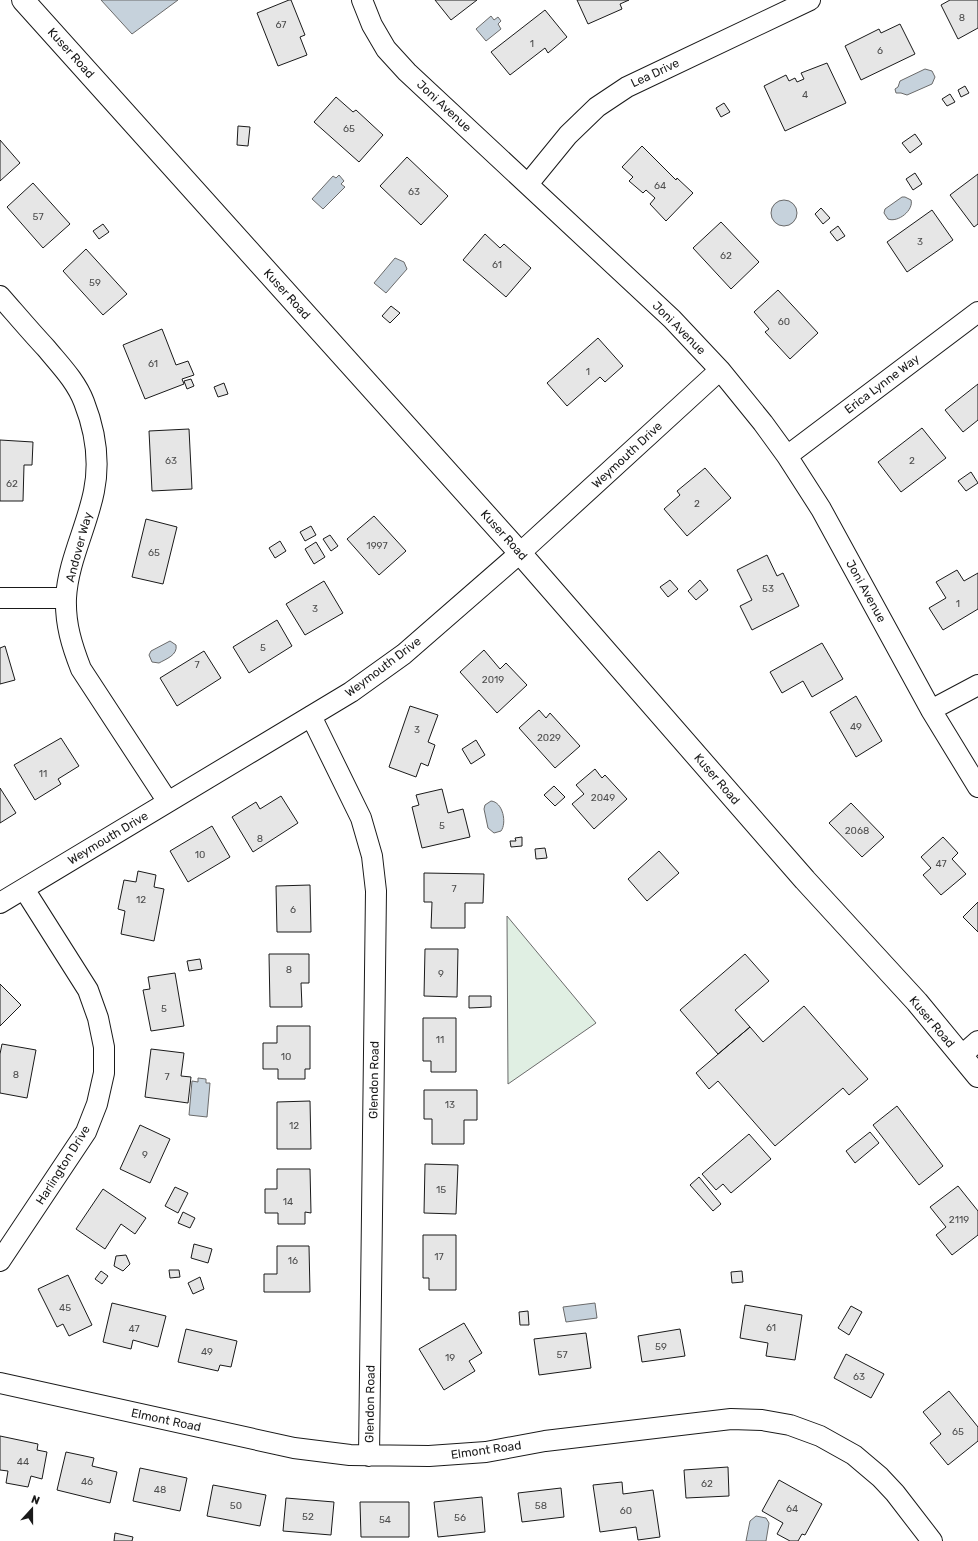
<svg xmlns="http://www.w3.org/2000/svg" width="978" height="1541" font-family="Rubik,sans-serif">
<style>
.green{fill:#e0efe3;stroke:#6a6a6a}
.water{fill:#c6d2dc;stroke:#6a6a6a}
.building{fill:#e6e6e6;stroke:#1a1a1a}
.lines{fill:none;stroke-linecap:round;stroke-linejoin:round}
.minor-casing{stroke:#1a1a1a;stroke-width:22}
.tertiary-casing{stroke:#1a1a1a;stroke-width:24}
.minor{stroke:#fff;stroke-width:20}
.tertiary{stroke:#fff;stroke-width:22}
.labels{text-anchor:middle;stroke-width:3;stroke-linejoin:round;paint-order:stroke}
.number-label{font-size:10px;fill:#4d4d4d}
.street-label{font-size:12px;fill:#1a1a1a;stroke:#fff}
</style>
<rect width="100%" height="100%" fill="#fff"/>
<path class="green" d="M 507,916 L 596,1023 L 508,1084 Z"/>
<path class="water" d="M 101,0 L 178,0 L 132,34 Z
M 491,16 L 494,20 L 498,17 L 501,21 L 498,24 L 501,29 L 486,41 L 476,29 Z
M 925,69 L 932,71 L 935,77 L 932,84 L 907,95 L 901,93 L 896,93 L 895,89 L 898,87 L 900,81 Z
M 339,175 L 344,181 L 341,184 L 345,187 L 323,209 L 312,199 L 333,176 L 336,178 Z
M 902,197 L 905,197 L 911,200 C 914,210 898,223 888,219 L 884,213 L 885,209 Z
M771 213a13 13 0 1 1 26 0a13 13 0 1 1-26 0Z
M 395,258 L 404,262 L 407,269 L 386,293 L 374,283 Z
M 170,641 L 176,645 C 178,655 166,659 159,663 L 152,662 L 149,655 L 151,651 Z
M 491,801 C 503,802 507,823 501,831 L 494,833 L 488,828 L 484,809 L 485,805 Z
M 198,1078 L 206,1079 L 206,1083 L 210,1083 L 207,1117 L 189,1115 L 192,1081 L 198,1082 Z
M 595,1303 L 597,1318 L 566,1322 L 563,1307 Z
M 756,1516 L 766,1518 L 769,1523 L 766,1541 L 746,1541 L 750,1521 Z"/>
<path class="building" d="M 289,0 L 291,0 L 305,35 L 300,37 L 307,55 L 278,66 L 257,13 Z
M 435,0 L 477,0 L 451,20 Z
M 577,0 L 629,0 L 620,4 L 622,9 L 588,24 Z
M 950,0 L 978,0 L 978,28 L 958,39 L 941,5 Z
M 545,10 L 567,37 L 548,53 L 545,48 L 510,75 L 491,52 Z
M 900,24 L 915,54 L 861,80 L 845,46 L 879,29 L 881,33 Z
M 827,63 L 846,103 L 785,131 L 764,86 L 786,75 L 789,81 L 795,78 L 797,82 L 804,79 L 801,73 Z
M 965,86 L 969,93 L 961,97 L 958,90 Z
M 950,94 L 955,102 L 947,106 L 942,99 Z
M 336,97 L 353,112 L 356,110 L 383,135 L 359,162 L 314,122 Z
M 724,103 L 730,112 L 721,117 L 716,108 Z
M 238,126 L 250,127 L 248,146 L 237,145 Z
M 915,134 L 922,144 L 910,153 L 902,143 Z
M 0,140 L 20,163 L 0,181 Z
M 642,146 L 676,180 L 677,178 L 693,193 L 666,221 L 650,204 L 655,198 L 646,190 L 643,193 L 629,181 L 633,177 L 622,167 Z
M 407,157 L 448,196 L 421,225 L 380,186 Z
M 915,173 L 922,184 L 913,190 L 906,179 Z
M 978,174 L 978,224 L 974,227 L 950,195 Z
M 33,183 L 70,224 L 43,248 L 7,207 Z
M 821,208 L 830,218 L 823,224 L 815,214 Z
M 932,210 L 953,240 L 907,272 L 887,242 Z
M 721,222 L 759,262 L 731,289 L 693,248 Z
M 103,224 L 109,232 L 99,239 L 93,231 Z
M 838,226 L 845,236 L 837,241 L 830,232 Z
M 485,234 L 500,248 L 504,244 L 531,268 L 506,297 L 463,260 Z
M 86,249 L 127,294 L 103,315 L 63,271 Z
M 778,290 L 818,333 L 790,359 L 765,332 L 769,329 L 754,312 Z
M 391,306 L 400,313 L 390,323 L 382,316 Z
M 162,329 L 176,365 L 188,361 L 194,375 L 182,379 L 184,384 L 145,399 L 123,345 Z
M 598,338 L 623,366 L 605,382 L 600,377 L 567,406 L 547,383 Z
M 191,379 L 194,386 L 187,389 L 184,381 Z
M 224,383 L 228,394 L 218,397 L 214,387 Z
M 978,384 L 978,420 L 963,432 L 945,410 Z
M 922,428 L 946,458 L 901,492 L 878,462 Z
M 189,429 L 192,489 L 152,491 L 149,431 Z
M 0,440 L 33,442 L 32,465 L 24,465 L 23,501 L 0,501 Z
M 705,468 L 731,498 L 687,536 L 664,509 L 680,495 L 677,491 Z
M 971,472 L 978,483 L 966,491 L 958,481 Z
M 374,516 L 406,551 L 379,575 L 347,539 Z
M 146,519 L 177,527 L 163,584 L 132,577 Z
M 311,526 L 316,535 L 305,541 L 300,532 Z
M 330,535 L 338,546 L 331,551 L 323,539 Z
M 280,541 L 286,551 L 275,558 L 269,548 Z
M 316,542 L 325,557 L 314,564 L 305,549 Z
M 767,555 L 777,576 L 783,573 L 799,606 L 752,630 L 740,606 L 752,600 L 737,570 Z
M 957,570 L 964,581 L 978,573 L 978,609 L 943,630 L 929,608 L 946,598 L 936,582 Z
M 670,580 L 678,589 L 668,597 L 660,587 Z
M 700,580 L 708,590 L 696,600 L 688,591 Z
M 324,581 L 343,613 L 305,635 L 286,604 Z
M 277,620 L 292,646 L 249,673 L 233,647 Z
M 822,643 L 843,679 L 812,697 L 803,681 L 782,693 L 770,672 Z
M 5,646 L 15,680 L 0,684 L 0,648 Z
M 484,650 L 500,669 L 506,663 L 527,685 L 497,713 L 460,672 Z
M 204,651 L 221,678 L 177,706 L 160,678 Z
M 856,696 L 882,741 L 856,757 L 830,712 Z
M 410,706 L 438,715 L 428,742 L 435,745 L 428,766 L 421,763 L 416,777 L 389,767 Z
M 539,710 L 546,718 L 550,713 L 580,746 L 555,768 L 519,728 Z
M 61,738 L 79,766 L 58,779 L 61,784 L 35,800 L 14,765 Z
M 476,740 L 485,755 L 471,764 L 462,749 Z
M 595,769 L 602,778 L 605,775 L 627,799 L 594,829 L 572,804 L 584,794 L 576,785 Z
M 554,786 L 565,797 L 555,806 L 544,795 Z
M 0,788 L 16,813 L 0,823 Z
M 442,789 L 448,813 L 463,809 L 470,837 L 422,848 L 412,807 L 419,805 L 416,795 Z
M 281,796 L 298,823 L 253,852 L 232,817 L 256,802 L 260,809 Z
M 851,803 L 884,837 L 862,857 L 829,823 Z
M 212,826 L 230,857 L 188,882 L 170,851 Z
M 522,837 L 522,846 L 511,847 L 510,841 L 516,841 L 515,838 Z
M 943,837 L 958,853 L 952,859 L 966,874 L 941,895 L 923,875 L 931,868 L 921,857 Z
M 545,848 L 547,858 L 536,859 L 535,849 Z
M 659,851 L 679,873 L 647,901 L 628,879 Z
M 138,871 L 156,875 L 154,887 L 164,889 L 154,941 L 121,934 L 125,911 L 118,909 L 124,880 L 136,882 Z
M 424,873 L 484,874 L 483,903 L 465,903 L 465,928 L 431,928 L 432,902 L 424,902 Z
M 310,885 L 311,932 L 277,932 L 276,886 Z
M 978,902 L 978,932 L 963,917 Z
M 425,949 L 458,949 L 457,997 L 424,996 Z
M 269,954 L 309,954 L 309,983 L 301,983 L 302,1007 L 270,1007 Z
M 745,954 L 769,981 L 735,1010 L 750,1027 L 718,1054 L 680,1010 Z
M 200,959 L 202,969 L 189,971 L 187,961 Z
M 175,973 L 184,1026 L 151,1031 L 143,990 L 150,989 L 148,977 Z
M 0,984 L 21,1005 L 0,1026 Z
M 469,996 L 491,996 L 491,1007 L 469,1008 Z
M 804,1006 L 868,1079 L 849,1095 L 843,1088 L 775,1146 L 718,1081 L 709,1089 L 696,1073 L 750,1027 L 763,1042 Z
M 423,1018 L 456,1018 L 456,1072 L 431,1072 L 431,1061 L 423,1061 Z
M 277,1026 L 310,1026 L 310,1069 L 305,1069 L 305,1079 L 278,1079 L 278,1069 L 263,1069 L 263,1043 L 277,1043 Z
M 2,1044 L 36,1050 L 27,1098 L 0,1093 L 0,1054 Z
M 151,1049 L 184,1053 L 181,1076 L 191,1077 L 188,1103 L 145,1097 Z
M 424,1090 L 477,1090 L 477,1120 L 464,1120 L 464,1144 L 432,1144 L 432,1119 L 424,1119 Z
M 310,1101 L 311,1149 L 277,1149 L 277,1102 Z
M 897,1106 L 943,1166 L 919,1185 L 873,1125 Z
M 140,1125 L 170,1139 L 150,1183 L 120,1169 Z
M 870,1132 L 879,1143 L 855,1163 L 846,1151 Z
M 749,1134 L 771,1159 L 731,1193 L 723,1184 L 716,1190 L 702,1174 Z
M 425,1164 L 458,1165 L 456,1214 L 424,1213 Z
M 277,1169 L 310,1169 L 311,1213 L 305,1212 L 305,1224 L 278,1224 L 278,1213 L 265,1213 L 265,1189 L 277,1189 Z
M 699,1177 L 721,1204 L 713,1211 L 690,1185 Z
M 958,1186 L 978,1211 L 978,1235 L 952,1255 L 936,1235 L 946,1227 L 930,1207 Z
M 175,1187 L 188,1193 L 178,1213 L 165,1206 Z
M 103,1189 L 146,1218 L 135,1234 L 121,1224 L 105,1249 L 76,1229 Z
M 183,1212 L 195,1218 L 190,1228 L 178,1223 Z
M 423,1235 L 456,1235 L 456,1290 L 429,1290 L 429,1278 L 423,1278 Z
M 194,1244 L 212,1249 L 208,1263 L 191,1258 Z
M 277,1246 L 309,1246 L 310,1292 L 264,1292 L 264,1274 L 277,1274 Z
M 126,1255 L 130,1264 L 123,1271 L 114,1266 L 116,1256 Z
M 169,1270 L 179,1270 L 180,1277 L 170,1278 Z
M 101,1271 L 108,1276 L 102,1284 L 95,1279 Z
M 742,1271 L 743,1282 L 732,1283 L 731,1272 Z
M 68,1275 L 92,1325 L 69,1336 L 63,1324 L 57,1327 L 38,1289 Z
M 200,1277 L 204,1289 L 193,1294 L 188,1283 Z
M 112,1303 L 166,1316 L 158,1347 L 133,1340 L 131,1349 L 103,1342 Z
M 745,1305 L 802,1315 L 795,1360 L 766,1356 L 768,1343 L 740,1338 Z
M 851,1306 L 862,1312 L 849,1335 L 838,1328 Z
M 528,1311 L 529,1325 L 520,1325 L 519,1312 Z
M 464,1323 L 482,1353 L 469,1361 L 475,1371 L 444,1390 L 419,1349 Z
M 186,1329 L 237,1341 L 231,1367 L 220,1365 L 218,1371 L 178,1362 Z
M 680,1329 L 685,1356 L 642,1362 L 638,1336 Z
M 586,1333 L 591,1368 L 539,1375 L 534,1339 Z
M 846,1354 L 884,1374 L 871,1398 L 834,1378 Z
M 949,1391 L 978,1427 L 978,1441 L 948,1465 L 930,1443 L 941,1434 L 923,1412 Z
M 0,1436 L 38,1444 L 37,1450 L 47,1452 L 42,1479 L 31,1476 L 28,1487 L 6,1483 L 8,1471 L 0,1470 Z
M 66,1452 L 94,1458 L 92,1466 L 117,1472 L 110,1503 L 57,1490 Z
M 728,1467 L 729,1496 L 686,1498 L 684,1470 Z
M 140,1468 L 187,1478 L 180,1511 L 133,1501 Z
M 779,1480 L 822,1504 L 805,1535 L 802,1534 L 798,1541 L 790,1541 L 777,1534 L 783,1523 L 762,1511 Z
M 622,1482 L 623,1494 L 653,1490 L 660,1537 L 638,1540 L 636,1527 L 600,1532 L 593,1485 Z
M 213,1485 L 266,1495 L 260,1526 L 207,1516 Z
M 561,1488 L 564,1517 L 522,1522 L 518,1493 Z
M 482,1497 L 485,1532 L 438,1537 L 434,1502 Z
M 286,1498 L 334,1502 L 331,1535 L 283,1531 Z
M 360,1502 L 409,1502 L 409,1537 L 361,1537 Z
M 115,1533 L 133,1537 L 132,1541 L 114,1541 Z"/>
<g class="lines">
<defs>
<path id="minor" d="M 362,0 L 372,25 L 386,49 L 407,72 L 672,319 L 720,370 L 763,423 L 787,456 L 821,509 L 931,710 L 978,787
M 528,184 L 568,135 L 597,107 L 627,87 L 810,0
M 0,296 C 15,313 30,331 46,348 C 60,365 76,381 84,402 C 95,430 100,461 94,491 C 87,527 68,561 66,598 C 65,624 72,646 81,669 L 168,802
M 787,456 L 978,312
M 0,598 L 66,598
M 931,710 L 978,685
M 311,716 L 361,818 L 372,856 L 376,891 L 369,1456
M 0,903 L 351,692 L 404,654 L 520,553 L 720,370
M 961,1056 L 978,1041
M 0,1261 L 86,1132 L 97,1104 L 104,1073 L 104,1047 L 98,1018 L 88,990 L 24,889
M 0,1383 L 294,1448 L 350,1455 L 429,1456 L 486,1452 L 545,1441 L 731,1419 L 762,1420 L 790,1425 L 820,1436 L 854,1455 L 880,1477 L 895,1493 L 932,1541"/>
<path id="tertiary" d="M 23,0 L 520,553 L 805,880 L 917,1002 L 978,1076"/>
</defs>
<use href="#minor" class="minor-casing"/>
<use href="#tertiary" class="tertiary-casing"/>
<use href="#minor" class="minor"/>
<use href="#tertiary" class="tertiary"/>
</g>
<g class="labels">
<g class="number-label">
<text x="962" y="21">8</text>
<text x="281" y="28">67</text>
<text x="532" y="47">1</text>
<text x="880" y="54">6</text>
<text x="805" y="98">4</text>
<text x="349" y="132">65</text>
<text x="660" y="189">64</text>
<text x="414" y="195">63</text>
<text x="38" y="220">57</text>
<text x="920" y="245">3</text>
<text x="726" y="259">62</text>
<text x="497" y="268">61</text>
<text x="95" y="286">59</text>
<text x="784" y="325">60</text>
<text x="153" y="367">61</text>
<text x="588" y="375">1</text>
<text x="171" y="464">63</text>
<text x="912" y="464">2</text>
<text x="12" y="487">62</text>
<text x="697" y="507">2</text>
<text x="377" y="549">1997</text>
<text x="154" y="556">65</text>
<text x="768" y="592">53</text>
<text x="958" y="607">1</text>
<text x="315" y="612">3</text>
<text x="263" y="651">5</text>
<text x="197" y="668">7</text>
<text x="493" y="683">2019</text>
<text x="856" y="730">49</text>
<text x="417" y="733">3</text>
<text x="549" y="741">2029</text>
<text x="43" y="777">11</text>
<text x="603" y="801">2049</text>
<text x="442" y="829">5</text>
<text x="857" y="834">2068</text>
<text x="260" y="842">8</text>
<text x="200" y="858">10</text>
<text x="941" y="867">47</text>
<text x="454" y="892">7</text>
<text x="141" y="903">12</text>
<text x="293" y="913">6</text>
<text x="289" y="973">8</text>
<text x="441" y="977">9</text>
<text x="164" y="1012">5</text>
<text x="440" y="1043">11</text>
<text x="286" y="1060">10</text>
<text x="16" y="1078">8</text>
<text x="167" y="1080">7</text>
<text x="450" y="1108">13</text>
<text x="294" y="1129">12</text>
<text x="145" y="1158">9</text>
<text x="441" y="1193">15</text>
<text x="288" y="1205">14</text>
<text x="959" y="1223">2119</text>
<text x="439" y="1260">17</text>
<text x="293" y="1264">16</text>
<text x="65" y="1311">45</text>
<text x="771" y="1331">61</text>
<text x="134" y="1332">47</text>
<text x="661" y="1350">59</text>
<text x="207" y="1355">49</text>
<text x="562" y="1358">57</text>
<text x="450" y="1361">19</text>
<text x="859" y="1380">63</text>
<text x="958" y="1435">65</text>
<text x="23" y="1465">44</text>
<text x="87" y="1485">46</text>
<text x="707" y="1487">62</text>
<text x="160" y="1493">48</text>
<text x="236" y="1509">50</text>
<text x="541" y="1509">58</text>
<text x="792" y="1512">64</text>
<text x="626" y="1514">60</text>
<text x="308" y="1520">52</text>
<text x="460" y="1521">56</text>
<text x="385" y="1523">54</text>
</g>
<g class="street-label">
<text transform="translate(71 53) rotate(48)" y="4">Kuser Road</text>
<text transform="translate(655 73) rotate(-25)" y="4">Lea Drive</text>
<text transform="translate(444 106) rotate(43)" y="4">Joni Avenue</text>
<text transform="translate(287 294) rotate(48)" y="4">Kuser Road</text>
<text transform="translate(679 328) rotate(45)" y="4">Joni Avenue</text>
<text transform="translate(882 384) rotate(-37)" y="4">Erica Lynne Way</text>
<text transform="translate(627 455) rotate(-43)" y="4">Weymouth Drive</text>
<text transform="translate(504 535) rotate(48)" y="4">Kuser Road</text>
<text transform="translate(79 547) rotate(-75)" y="4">Andover Way</text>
<text transform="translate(866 591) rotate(61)" y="4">Joni Avenue</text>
<text transform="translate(383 667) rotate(-37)" y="4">Weymouth Drive</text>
<text transform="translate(717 779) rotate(49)" y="4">Kuser Road</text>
<text transform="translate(108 838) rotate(-31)" y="4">Weymouth Drive</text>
<text transform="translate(932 1022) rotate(50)" y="4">Kuser Road</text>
<text transform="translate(374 1080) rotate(-89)" y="4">Glendon Road</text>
<text transform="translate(63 1165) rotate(-58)" y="4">Harlington Drive</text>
<text transform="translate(370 1404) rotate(-89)" y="4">Glendon Road</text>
<text transform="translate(166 1420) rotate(12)" y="4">Elmont Road</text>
<text transform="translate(486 1450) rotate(-8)" y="4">Elmont Road</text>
</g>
</g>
<g transform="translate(32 1509) rotate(21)" stroke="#ffffff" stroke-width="3" paint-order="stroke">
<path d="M0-3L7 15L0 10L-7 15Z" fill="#1a1a1a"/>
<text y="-6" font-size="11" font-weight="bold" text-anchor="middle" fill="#1a1a1a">N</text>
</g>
</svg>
